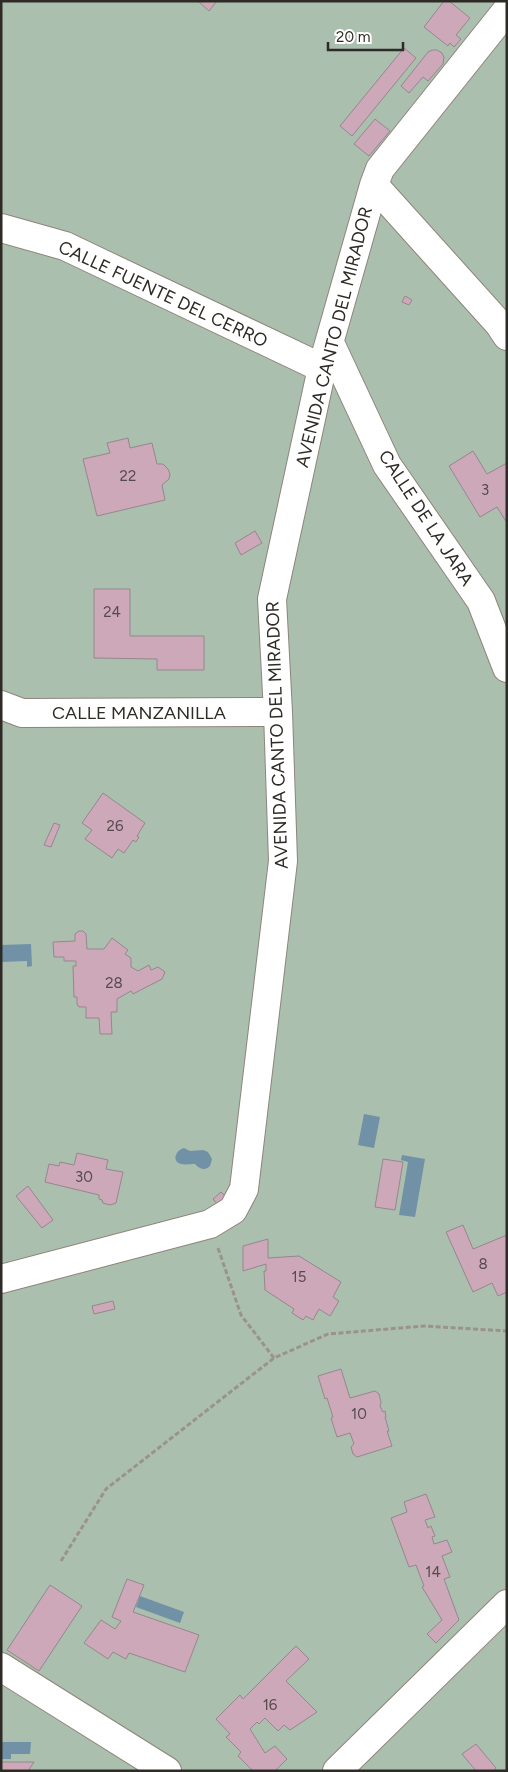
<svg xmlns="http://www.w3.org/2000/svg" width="508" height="1772" font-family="Figtree,sans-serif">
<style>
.green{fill:#abbfaf}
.water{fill:#7091a6}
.building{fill:#cca8b9;stroke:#95878d}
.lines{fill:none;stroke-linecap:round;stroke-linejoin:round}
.minor-casing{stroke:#8d857a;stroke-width:30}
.path{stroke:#9a938a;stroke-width:3;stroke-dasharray:5 2.5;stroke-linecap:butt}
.minor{stroke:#fff;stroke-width:28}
.labels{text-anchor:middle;stroke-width:4;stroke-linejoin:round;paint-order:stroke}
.number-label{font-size:15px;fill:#564a4b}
.street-label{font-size:18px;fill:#2e2b26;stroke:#fff}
</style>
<rect width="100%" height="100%" fill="#f0e7da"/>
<path class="green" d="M 1,1 L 507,1 L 507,1771 L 1,1771 Z"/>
<path class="water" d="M 31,944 L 32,966 L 27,967 L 27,961 L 1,962 L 1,945 Z
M 364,1114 L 380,1117 L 374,1148 L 358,1145 Z
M 184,1148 L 190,1151 L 203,1150 L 208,1152 L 212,1159 L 210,1166 C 205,1171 199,1169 195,1164 C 191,1164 185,1165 181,1164 C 171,1161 176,1150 184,1148 Z
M 402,1155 L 425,1159 L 415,1217 L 399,1215 L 408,1162 L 401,1160 Z
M 140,1596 L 184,1612 L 180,1623 L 136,1607 Z
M 1,1742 L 31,1742 L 30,1754 L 11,1754 L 11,1759 L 1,1759 Z"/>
<path class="building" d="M 198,1 L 217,1 L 209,11 Z
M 444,1 L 449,1 L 470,18 L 456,35 L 461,39 L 454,47 L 450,43 L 448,46 L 424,27 Z
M 404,48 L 416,58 L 352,136 L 340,126 Z
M 432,50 L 437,50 L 442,53 L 444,57 L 443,64 L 428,81 L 423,77 L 409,93 L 401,86 L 428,52 Z
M 375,119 L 390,131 L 369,156 L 354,144 Z
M 405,296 L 412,300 L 409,305 L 402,302 Z
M 128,438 L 130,448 L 152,443 L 157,464 L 163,464 L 168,469 L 170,474 L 169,479 L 162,485 L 165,500 L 97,516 L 83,459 L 110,453 L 107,443 Z
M 473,451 L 487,474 L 507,463 L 507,523 L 497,507 L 480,517 L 449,466 Z
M 255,531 L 262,543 L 241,555 L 235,543 Z
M 94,589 L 130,589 L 130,636 L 204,636 L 204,670 L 157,670 L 157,659 L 94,658 Z
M 103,793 L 145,823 L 137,836 L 139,837 L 136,842 L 133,840 L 124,853 L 118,849 L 112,858 L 85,839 L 92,830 L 82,823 Z
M 54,823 L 60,825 L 51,847 L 44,845 Z
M 79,931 L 83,931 L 86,934 L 87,949 L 104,949 L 112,938 L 128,950 L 125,954 L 131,958 L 131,967 L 138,971 L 149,965 L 151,970 L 158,967 L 165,972 L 162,979 L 133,994 L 131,991 L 117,999 L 117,1012 L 111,1012 L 112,1034 L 100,1034 L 99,1018 L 86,1018 L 86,1007 L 79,1007 L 77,1004 L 77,997 L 74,997 L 73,966 L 76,966 L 76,961 L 64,961 L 64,957 L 54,957 L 53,942 L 75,941 L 75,934 Z
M 77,1153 L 108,1160 L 106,1169 L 123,1172 L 116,1203 L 110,1205 L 103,1203 L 102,1200 L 99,1199 L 99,1195 L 45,1182 L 49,1164 L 59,1166 L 60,1162 L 74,1165 Z
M 383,1159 L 403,1162 L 395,1210 L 375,1207 Z
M 28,1186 L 53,1220 L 42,1228 L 16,1196 Z
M 221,1192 L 227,1198 L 219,1206 L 213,1199 Z
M 463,1225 L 473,1249 L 507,1235 L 507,1292 L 498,1296 L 492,1283 L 473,1292 L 446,1232 Z
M 268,1239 L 268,1258 L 299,1256 L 341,1282 L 333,1297 L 339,1301 L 330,1316 L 319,1309 L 313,1320 L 306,1316 L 303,1320 L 292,1313 L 294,1309 L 265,1290 L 264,1271 L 266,1271 L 266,1264 L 243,1271 L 243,1246 Z
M 113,1301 L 115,1309 L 94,1314 L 92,1306 Z
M 341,1369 L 350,1398 L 375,1391 L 379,1394 L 381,1402 L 380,1406 L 383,1412 L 385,1411 L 386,1417 L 385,1417 L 389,1431 L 387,1431 L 392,1446 L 357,1457 L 353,1454 L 351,1447 L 354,1444 L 350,1433 L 337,1437 L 331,1418 L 333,1417 L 327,1398 L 325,1399 L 318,1376 Z
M 426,1494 L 435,1517 L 425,1520 L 428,1528 L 431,1526 L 435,1536 L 432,1537 L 434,1544 L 447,1540 L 452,1552 L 442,1556 L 450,1577 L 444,1579 L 459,1620 L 436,1643 L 427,1634 L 442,1620 L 422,1587 L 424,1586 L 416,1565 L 409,1567 L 391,1518 L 407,1512 L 404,1502 Z
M 127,1579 L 144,1585 L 133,1612 L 199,1635 L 185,1672 L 129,1653 L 126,1659 L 113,1652 L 108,1659 L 84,1643 L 101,1620 L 115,1629 L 121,1621 L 112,1617 Z
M 50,1585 L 82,1606 L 39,1671 L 7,1650 Z
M 296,1646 L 309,1659 L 286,1681 L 317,1712 L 290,1730 L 284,1725 L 278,1731 L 265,1718 L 259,1724 L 257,1722 L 250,1729 L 265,1753 L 275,1746 L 287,1759 L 275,1771 L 253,1771 L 238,1756 L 241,1752 L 226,1737 L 230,1734 L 216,1719 L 240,1695 L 243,1699 Z
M 476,1744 L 496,1768 L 494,1771 L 476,1771 L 462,1754 Z
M 1,1762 L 34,1762 L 28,1771 L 1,1771 Z"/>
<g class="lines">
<defs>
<path id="minor" d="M 374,185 L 499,324 L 507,336
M 1,228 L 65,246 L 322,368
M 330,343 L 387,465 L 481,601 L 507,668
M 1,705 L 22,713 L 278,712
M 1,1279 L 210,1224 L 233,1210 L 244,1189 L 283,861 L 278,712 L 272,599 L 322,368 L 374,185 L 380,169 L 507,10
M 1,1667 L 167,1771
M 337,1771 L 507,1604"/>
</defs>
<use href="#minor" class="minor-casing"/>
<path class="path" d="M 218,1248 L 241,1315 L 274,1358
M 61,1561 L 106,1489 L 274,1358 L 328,1334 L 424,1326 L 507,1331"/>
<use href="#minor" class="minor"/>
</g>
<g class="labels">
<g class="number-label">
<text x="128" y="481">22</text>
<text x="485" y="495">3</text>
<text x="112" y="617">24</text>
<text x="115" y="831">26</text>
<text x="114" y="988">28</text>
<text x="84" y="1182">30</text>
<text x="483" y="1269">8</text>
<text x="299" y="1282">15</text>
<text x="359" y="1419">10</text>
<text x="433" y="1577">14</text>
<text x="270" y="1710">16</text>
</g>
<g class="street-label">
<text transform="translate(163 294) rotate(25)" y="6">CALLE FUENTE DEL CERRO</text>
<text transform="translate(334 337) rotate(-76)" y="6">AVENIDA CANTO DEL MIRADOR</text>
<text transform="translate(426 518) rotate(57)" y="6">CALLE DE LA JARA</text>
<text x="139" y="719">CALLE MANZANILLA</text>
<text transform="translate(277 735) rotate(-92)" y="6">AVENIDA CANTO DEL MIRADOR</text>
</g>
</g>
<rect width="508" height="1772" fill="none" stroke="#2e2b26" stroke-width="5"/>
<path d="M328 42v8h75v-8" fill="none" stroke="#2e2b26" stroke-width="2.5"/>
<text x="336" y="42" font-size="15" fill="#2e2b26" stroke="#ffffff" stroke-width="4" paint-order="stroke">20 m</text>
</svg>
